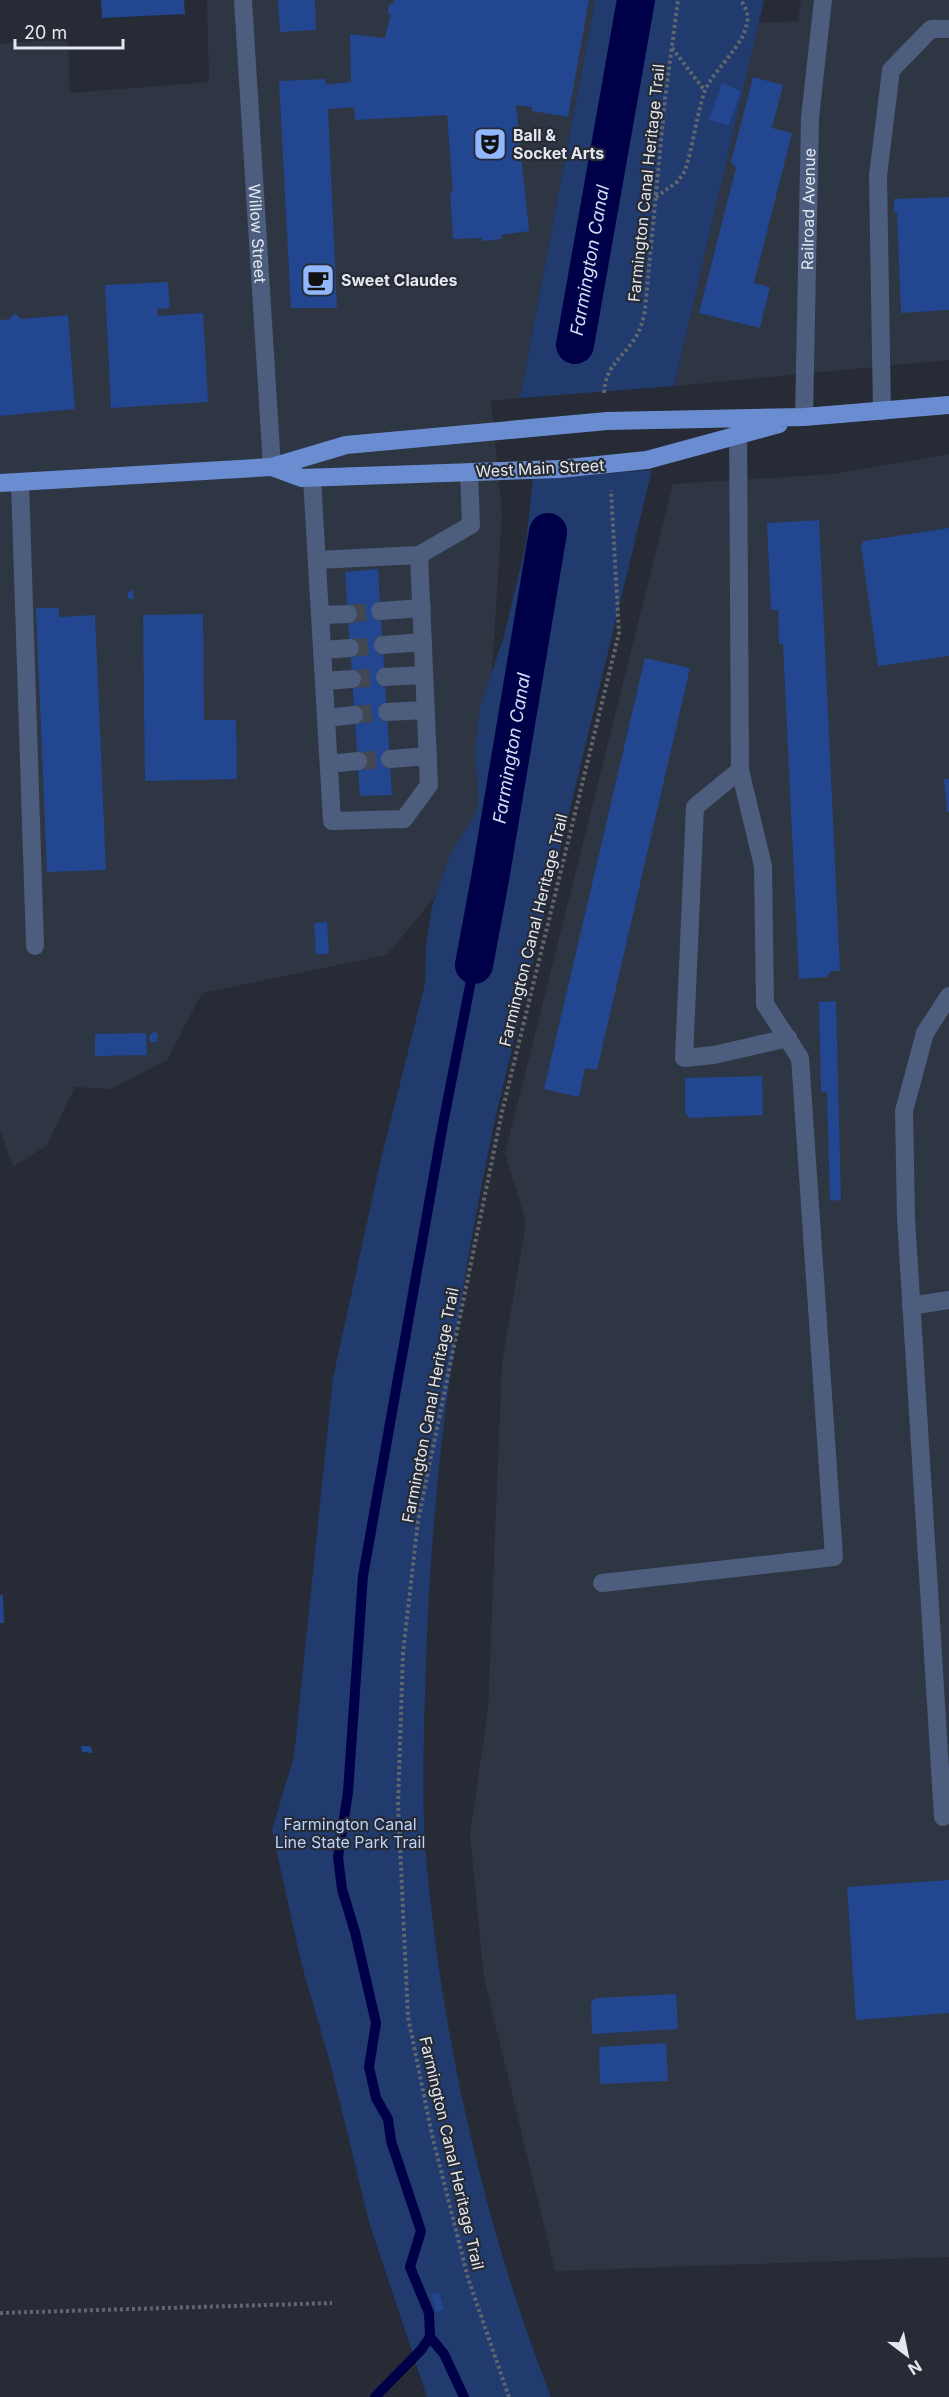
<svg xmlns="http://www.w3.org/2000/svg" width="949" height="2397" font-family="Inter,sans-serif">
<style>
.built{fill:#2e3644}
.green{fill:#213b6e}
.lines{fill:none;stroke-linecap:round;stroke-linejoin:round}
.stream{stroke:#000049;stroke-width:10}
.canal{stroke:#000049;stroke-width:38}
.building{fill:#22468f}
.minor-tunnel{stroke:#424751;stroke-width:18;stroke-dasharray:18 9;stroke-linecap:butt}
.path{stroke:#60656e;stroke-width:4;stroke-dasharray:3 3;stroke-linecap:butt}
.minor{stroke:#4c5d7e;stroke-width:18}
.major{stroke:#6a8dd1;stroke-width:18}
.labels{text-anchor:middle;stroke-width:4.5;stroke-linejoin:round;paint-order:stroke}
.poi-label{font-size:16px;font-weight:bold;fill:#e4e8ee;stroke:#262b35;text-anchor:start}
.street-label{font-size:16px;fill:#e4e8ee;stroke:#262b35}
.park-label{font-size:16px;fill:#bcd2fc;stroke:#262b35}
.water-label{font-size:18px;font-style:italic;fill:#d2def3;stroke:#262b35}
</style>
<rect width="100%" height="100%" fill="#262b35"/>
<path class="built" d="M 207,0 L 595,0 L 520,398 L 491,401 L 502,514 L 481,841 L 387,955 L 202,993 L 167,1060 L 111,1089 L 75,1087 L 46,1146 L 13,1167 L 0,1130 L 0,44 L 68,38 L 70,93 L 209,82 Z
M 801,0 L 949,0 L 949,360 L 674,386 L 758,23 L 798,21 Z
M 949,454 L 949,2257 L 555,2271 L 484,1978 L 470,1835 L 488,1709 L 502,1363 L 526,1222 L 505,1153 L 673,484 L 833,474 Z"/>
<path class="green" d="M 595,0 L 764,0 L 674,386 L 520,398 Z
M 652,470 L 496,1115 C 457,1297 431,1480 426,1666 C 424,1729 421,1793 426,1856 C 442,2040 484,2225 551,2397 L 427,2397 L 370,2225 L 329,2059 L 301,1962 L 272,1830 L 294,1756 L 333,1378 L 380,1163 L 425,984 L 426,944 L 432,906 L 451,853 L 473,818 L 479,803 L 475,752 L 480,707 L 504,636 L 526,544 L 533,479 Z"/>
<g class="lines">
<path class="stream" d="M 375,2397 L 421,2350 L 430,2337
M 464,2397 L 444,2354 L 430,2337 L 429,2313 L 410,2267 L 421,2231 L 391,2141 L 388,2119 L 376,2098 L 369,2067 L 376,2023 L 355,1932 L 342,1889 L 338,1857 L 348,1792 L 363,1576 L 443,1124 L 474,965"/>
<g class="canal">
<path id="s1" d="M 575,345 L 636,0"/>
<path id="s2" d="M 474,965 L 490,879 L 548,532"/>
</g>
</g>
<path class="building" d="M 101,0 L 184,0 L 185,14 L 102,18 Z
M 278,0 L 315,0 L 316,30 L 280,32 Z
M 394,0 L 589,0 L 568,117 L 532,111 L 532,107 L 516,105 L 529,231 L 502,235 L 501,239 L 482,241 L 482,238 L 453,239 L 450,192 L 453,192 L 447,115 L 355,120 L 354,107 L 328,109 L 337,308 L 291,308 L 279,81 L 325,79 L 326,85 L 351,82 L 350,34 L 385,38 L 391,14 L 388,14 L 388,9 L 389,4 L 393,4 Z
M 753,77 L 783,85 L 772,128 L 792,133 L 754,283 L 770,287 L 760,328 L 699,313 L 736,168 L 731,162 Z
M 722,83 L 741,91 L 729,125 L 709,120 Z
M 949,197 L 949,310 L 901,313 L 897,213 L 894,212 L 894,199 Z
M 168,282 L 170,308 L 157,309 L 158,316 L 203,313 L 208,402 L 111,408 L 105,285 Z
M 15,313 L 21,319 L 68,315 L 75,409 L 0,416 L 0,320 L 10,319 Z
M 819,520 L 840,971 L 831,971 L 827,977 L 799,979 L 783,644 L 779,644 L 778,610 L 771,610 L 767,523 Z
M 949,528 L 949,656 L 878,666 L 861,545 L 864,541 Z
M 378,569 L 392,795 L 360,796 L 345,572 Z
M 133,590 L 134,600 L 128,598 L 128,592 Z
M 36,608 L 59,608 L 59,617 L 95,615 L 106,870 L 47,872 Z
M 203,614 L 204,720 L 236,720 L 237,779 L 145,781 L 143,615 Z
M 645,658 L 690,668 L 597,1070 L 585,1068 L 579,1097 L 544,1089 Z
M 944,779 L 949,779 L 949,812 L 947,812 Z
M 327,922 L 329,954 L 316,954 L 314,923 Z
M 836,1001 L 841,1200 L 830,1201 L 827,1092 L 821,1092 L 819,1002 Z
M 155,1031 L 158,1034 L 157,1042 L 150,1042 L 149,1036 Z
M 146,1033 L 147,1055 L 95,1056 L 95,1034 Z
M 762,1076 L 763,1115 L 690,1118 L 685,1113 L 685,1078 Z
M 0,1595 L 3,1595 L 4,1623 L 0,1623 Z
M 81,1746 L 90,1746 L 93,1753 L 82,1752 Z
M 949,1880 L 949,2013 L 856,2020 L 847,1887 Z
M 676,1994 L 678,2029 L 592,2034 L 591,2003 L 595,1998 Z
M 666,2043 L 668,2081 L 600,2084 L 599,2047 Z
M 439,2292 L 444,2310 L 436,2312 L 431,2295 Z"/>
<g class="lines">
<path class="minor-tunnel" d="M 348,614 L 380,611
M 350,648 L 383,645
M 352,679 L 385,677
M 354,715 L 387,712
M 358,761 L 390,759"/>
<path class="path" d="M 672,48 L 705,91
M 656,197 L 677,182 L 685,171 C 693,145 696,119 704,93 C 713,66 767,30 740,0
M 604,393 C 606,366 619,361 633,341 C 640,332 643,321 645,310 L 665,99 L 678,0
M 0,2313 L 332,2303
M 509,2397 L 468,2278 L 432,2135 L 408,2017 L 398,1803 L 403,1653 L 418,1521 L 502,1112 L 619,633 L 611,490"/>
<g class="minor">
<path id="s3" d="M 243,0 L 272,467"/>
<path d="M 882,411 L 878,176 L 891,70 L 931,29 L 949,29"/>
<path id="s4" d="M 804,417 L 810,118 L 823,0"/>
<path d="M 312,478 L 332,821 L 404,819 L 429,785 L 419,555"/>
<path d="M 20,482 L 35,946"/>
<path d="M 317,560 L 419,555 L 471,525 L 469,472"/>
<path d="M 380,611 L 422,608"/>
<path d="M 321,615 L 348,614"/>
<path d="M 383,645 L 423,642"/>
<path d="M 323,650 L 350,648"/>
<path d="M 385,677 L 424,675"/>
<path d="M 324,681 L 352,679"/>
<path d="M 387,712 L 426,710"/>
<path d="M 326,718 L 354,715"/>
<path d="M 390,759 L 428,756"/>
<path d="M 329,764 L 358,761"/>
<path d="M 740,770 L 695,807 L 684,1058 L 714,1055 L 788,1038"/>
<path d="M 911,1306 L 949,1300"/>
<path d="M 602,1583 L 834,1557 L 800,1058 L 765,1004 L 763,866 L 740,770 L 738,420"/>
<path d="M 943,1817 L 906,1218 L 904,1111 L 925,1033 L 949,996"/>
</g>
<path class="major" d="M 272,467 L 302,478 L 559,469 L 647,460 L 779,424
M 0,483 L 272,467 L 346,445 L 607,421 L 804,417 L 949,405"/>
</g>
<defs>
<symbol id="theatre-square" viewBox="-11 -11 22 22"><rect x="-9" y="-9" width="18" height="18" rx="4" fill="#92b7fd" stroke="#262b35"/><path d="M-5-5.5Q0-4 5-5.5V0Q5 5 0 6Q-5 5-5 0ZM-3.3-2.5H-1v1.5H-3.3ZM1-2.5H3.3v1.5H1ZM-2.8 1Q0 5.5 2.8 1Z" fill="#111"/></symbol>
<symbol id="cafe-square" viewBox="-11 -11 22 22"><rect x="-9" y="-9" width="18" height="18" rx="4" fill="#92b7fd" stroke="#262b35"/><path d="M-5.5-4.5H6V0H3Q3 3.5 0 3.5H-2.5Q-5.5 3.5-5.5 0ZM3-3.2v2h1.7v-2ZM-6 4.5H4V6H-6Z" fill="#111"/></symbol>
</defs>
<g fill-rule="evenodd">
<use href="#theatre-square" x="471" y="125" width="38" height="38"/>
<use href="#cafe-square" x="299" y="261" width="38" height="38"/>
</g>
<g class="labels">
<g class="poi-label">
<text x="513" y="141">Ball &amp;<tspan x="513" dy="18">Socket Arts</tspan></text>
<text x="341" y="286">Sweet Claudes</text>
</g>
<g class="street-label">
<text transform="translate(646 183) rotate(-84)" y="6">Farmington Canal Heritage Trail</text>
<text dy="6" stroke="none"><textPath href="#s4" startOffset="208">Railroad Avenue</textPath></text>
<text dy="6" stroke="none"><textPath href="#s3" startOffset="234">Willow Street</textPath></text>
<text transform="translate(540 468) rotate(-3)" y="6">West Main Street</text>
<text transform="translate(533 930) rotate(-76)" y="6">Farmington Canal Heritage Trail</text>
<text transform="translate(430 1405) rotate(-79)" y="6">Farmington Canal Heritage Trail</text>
<text transform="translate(452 2153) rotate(77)" y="6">Farmington Canal Heritage Trail</text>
</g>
<g class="park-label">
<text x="350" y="1830">Farmington Canal<tspan x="350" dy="18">Line State Park Trail</tspan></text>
</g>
<g class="water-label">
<text dy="6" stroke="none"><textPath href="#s1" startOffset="86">Farmington Canal</textPath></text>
<text dy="6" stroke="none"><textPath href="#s2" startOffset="220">Farmington Canal</textPath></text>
</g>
</g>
<g transform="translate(907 2355) rotate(148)" stroke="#262b35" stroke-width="4.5" paint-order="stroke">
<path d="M0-4.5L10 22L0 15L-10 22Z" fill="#e4e8ee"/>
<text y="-9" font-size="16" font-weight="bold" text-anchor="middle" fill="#e4e8ee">N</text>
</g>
<path d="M15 39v9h108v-9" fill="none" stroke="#e4e8ee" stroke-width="3"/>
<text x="24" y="39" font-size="18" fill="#e4e8ee" stroke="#262b35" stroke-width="4.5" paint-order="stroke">20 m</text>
</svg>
